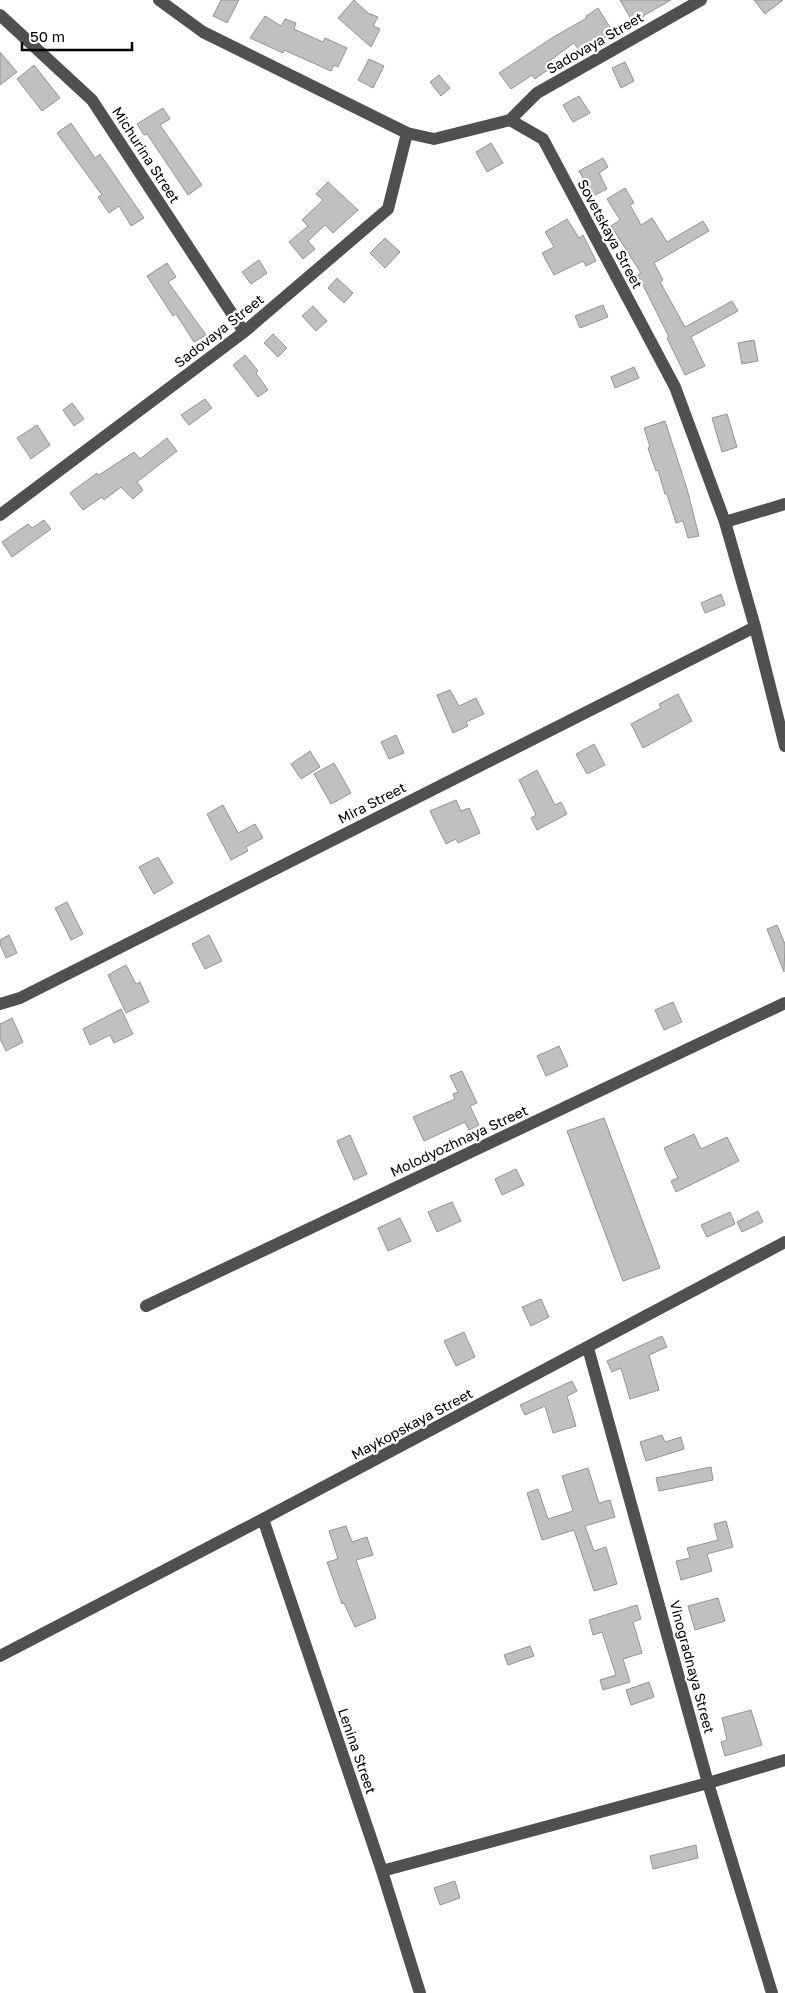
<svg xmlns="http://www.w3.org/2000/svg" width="785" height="1993" font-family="'Golos Text',sans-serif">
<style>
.building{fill:#c0c0c0;stroke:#949494}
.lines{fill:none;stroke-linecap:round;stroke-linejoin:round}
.minor{stroke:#505050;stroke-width:12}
.labels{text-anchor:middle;stroke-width:4.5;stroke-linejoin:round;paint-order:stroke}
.street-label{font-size:14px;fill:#000;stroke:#fff}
</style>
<rect width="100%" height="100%" fill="#fff"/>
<path class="building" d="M 221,0 L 239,0 L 227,23 L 213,16 Z
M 354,0 L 368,13 L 378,17 L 373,26 L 380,29 L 371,47 L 338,18 Z
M 620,0 L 671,0 L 643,16 L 645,20 L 635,26 Z
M 754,0 L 783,0 L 765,14 Z
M 598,8 L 613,32 L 581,53 L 574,43 L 545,64 L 549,69 L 535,79 L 532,75 L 511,89 L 499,73 L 555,36 L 587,18 L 586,16 Z
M 265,16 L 281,26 L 285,19 L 296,23 L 294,29 L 323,42 L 325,38 L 347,48 L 338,67 L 334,65 L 331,71 L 284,50 L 283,53 L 250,38 Z
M 0,52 L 17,72 L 0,85 Z
M 369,59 L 384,66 L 373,88 L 358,80 Z
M 625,62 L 634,81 L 621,88 L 612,68 Z
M 34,65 L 60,98 L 42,111 L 17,79 Z
M 439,75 L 450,88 L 441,96 L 430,82 Z
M 579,96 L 590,113 L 573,122 L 563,105 Z
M 163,108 L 170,119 L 160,125 L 202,185 L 188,195 L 147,134 L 144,135 L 137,124 Z
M 71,123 L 95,158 L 100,154 L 144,218 L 131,226 L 119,206 L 109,213 L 98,197 L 102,195 L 57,133 Z
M 491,143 L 503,163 L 487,172 L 476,152 Z
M 603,158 L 608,167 L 599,173 L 607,189 L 593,196 L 579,171 Z
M 328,182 L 358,210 L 333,233 L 325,225 L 308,241 L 315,249 L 303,259 L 289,242 L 308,226 L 302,220 L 323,200 L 316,194 Z
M 625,188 L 634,203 L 630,205 L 641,225 L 652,218 L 667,242 L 703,221 L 709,231 L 654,263 L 663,280 L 660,282 L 685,327 L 732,301 L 738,311 L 691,337 L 705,366 L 685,375 L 667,338 L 669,337 L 638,275 L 641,273 L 611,226 L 620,220 L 607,199 Z
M 567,219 L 579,238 L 583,235 L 596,261 L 586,266 L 583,261 L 554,275 L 542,253 L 554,247 L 545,232 Z
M 385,238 L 400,252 L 385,268 L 370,253 Z
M 259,260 L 267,273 L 251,284 L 242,272 Z
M 167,263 L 176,277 L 168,282 L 206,335 L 194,342 L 176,314 L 173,316 L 147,276 Z
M 337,278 L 353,293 L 344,303 L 328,288 Z
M 603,305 L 608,317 L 580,328 L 575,316 Z
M 313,306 L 327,321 L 316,331 L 302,316 Z
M 273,334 L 287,348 L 278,357 L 264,343 Z
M 754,340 L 758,361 L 742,364 L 738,343 Z
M 245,355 L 258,371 L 256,373 L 268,390 L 258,397 L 233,365 Z
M 634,367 L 639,378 L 615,388 L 611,377 Z
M 205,399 L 212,408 L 189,425 L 181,415 Z
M 72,403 L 84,419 L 74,426 L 63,410 Z
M 727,414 L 737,447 L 722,452 L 712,418 Z
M 665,421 L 687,489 L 699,536 L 688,538 L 683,521 L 676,523 L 667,494 L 665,494 L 658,470 L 656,471 L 648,448 L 650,447 L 644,428 Z
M 37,425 L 50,445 L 31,459 L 17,438 Z
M 167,438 L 177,451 L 137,482 L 143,490 L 133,499 L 121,487 L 104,500 L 102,497 L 83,510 L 70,493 L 97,473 L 99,475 L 134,452 L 140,459 Z
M 44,520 L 51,529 L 12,557 L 2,542 L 28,524 L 32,528 Z
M 721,594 L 725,605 L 705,613 L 701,603 Z
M 450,690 L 459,706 L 476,698 L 484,714 L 466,722 L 468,726 L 453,733 L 437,695 Z
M 678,694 L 692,721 L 643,748 L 631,724 L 661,708 L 659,704 Z
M 396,735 L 404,753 L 389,759 L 381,742 Z
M 594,744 L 605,765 L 587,774 L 576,754 Z
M 310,751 L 320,767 L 301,779 L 291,764 Z
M 334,763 L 351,793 L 331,804 L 314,774 Z
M 537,770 L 555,805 L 561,802 L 567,814 L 537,830 L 531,818 L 536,815 L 519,780 Z
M 456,800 L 461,811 L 469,808 L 480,833 L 458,843 L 456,839 L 446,844 L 430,811 Z
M 223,805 L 238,833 L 255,824 L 263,838 L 246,847 L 248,851 L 231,860 L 207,814 Z
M 158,857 L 173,883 L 154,894 L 139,867 Z
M 67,902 L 83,934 L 71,940 L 55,908 Z
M 777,925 L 785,944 L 784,972 L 767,929 Z
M 9,935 L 17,953 L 6,958 L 0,944 L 0,940 Z
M 209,935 L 222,961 L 205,969 L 192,944 Z
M 126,965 L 136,984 L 140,982 L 149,1002 L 126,1013 L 108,975 Z
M 673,1002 L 682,1022 L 664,1030 L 655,1010 Z
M 121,1009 L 133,1034 L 114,1043 L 110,1035 L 90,1045 L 83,1029 Z
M 12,1018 L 23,1042 L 6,1051 L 0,1039 L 0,1024 Z
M 559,1046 L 568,1066 L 546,1076 L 537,1056 Z
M 462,1071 L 477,1103 L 470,1106 L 479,1125 L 469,1130 L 465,1122 L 424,1141 L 413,1117 L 455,1099 L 453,1094 L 458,1092 L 450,1076 Z
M 604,1118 L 660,1268 L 623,1281 L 567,1131 Z
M 694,1134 L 701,1149 L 727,1137 L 739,1161 L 676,1192 L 671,1181 L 678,1178 L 664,1148 Z
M 350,1135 L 367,1174 L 354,1180 L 337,1141 Z
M 516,1169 L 524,1185 L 502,1195 L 495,1179 Z
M 452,1202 L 461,1221 L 437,1232 L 428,1212 Z
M 758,1211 L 763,1222 L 742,1232 L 737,1222 Z
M 730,1212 L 735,1224 L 707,1237 L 701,1225 Z
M 400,1218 L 411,1241 L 388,1251 L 378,1228 Z
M 541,1299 L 549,1317 L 531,1326 L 522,1307 Z
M 464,1332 L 475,1357 L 456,1366 L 444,1341 Z
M 662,1336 L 667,1347 L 649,1355 L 659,1390 L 630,1399 L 621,1368 L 612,1372 L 607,1361 Z
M 572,1381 L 577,1391 L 567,1396 L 576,1426 L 553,1433 L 545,1406 L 525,1415 L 520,1405 Z
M 662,1435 L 665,1442 L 681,1437 L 684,1449 L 646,1461 L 640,1442 Z
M 711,1467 L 713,1480 L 659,1491 L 656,1478 Z
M 588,1468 L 599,1503 L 610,1500 L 615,1517 L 585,1526 L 594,1551 L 606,1547 L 617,1584 L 594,1591 L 574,1530 L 542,1540 L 527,1493 L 538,1489 L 548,1519 L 573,1511 L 562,1476 Z
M 726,1521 L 733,1547 L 707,1554 L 712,1571 L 681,1580 L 676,1561 L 690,1558 L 687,1548 L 718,1540 L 714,1524 Z
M 346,1526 L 352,1542 L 367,1537 L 373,1555 L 356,1560 L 376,1618 L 355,1627 L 344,1603 L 342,1604 L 327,1562 L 338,1559 L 329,1531 Z
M 718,1598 L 725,1621 L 695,1630 L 688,1606 Z
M 637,1605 L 641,1619 L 633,1622 L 642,1653 L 623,1659 L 630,1682 L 603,1690 L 600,1680 L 616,1675 L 602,1632 L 593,1635 L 589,1620 Z
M 530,1646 L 534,1656 L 508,1665 L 504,1655 Z
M 649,1682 L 654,1697 L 631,1705 L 626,1690 Z
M 751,1710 L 762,1745 L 725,1756 L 721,1742 L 727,1740 L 722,1718 Z
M 696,1845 L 698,1858 L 653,1869 L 650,1856 Z
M 455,1881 L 460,1898 L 440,1905 L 434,1888 Z"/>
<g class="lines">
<path class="minor" d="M 159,0 L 203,32 L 407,133 L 434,139 L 510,120 L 543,139 L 675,387 L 725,522 L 755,627 L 785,746
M 0,15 L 92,100 L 244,332
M 510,120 L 537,93 L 701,0
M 0,515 L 244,332 L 388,209 L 407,133
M 725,522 L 785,504
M 0,1004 L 20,998 L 755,627
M 146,1306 L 785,1003
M 588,1348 L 708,1783 L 772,1993
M 263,1519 L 382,1871 L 420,1993
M 0,1656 L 263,1519 L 785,1242
M 382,1871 L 708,1783 L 785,1760"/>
</g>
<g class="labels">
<g class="street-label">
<text transform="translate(595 43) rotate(-30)" y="5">Sadovaya Street</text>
<text transform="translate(146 155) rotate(57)" y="5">Michurina Street</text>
<text transform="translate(610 234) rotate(62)" y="5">Sovetskaya Street</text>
<text transform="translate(219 331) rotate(-38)" y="5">Sadovaya Street</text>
<text transform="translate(372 803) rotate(-27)" y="5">Mira Street</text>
<text transform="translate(459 1141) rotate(-25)" y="5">Molodyozhnaya Street</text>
<text transform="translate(412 1424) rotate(-28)" y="5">Maykopskaya Street</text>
<text transform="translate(692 1667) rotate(75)" y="5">Vinogradnaya Street</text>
<text transform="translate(357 1751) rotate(71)" y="5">Lenina Street</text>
</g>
</g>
<path d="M22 42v8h110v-8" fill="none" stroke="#000000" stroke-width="2.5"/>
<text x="30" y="42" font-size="15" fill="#000000" stroke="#ffffff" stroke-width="4" paint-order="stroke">50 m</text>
</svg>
